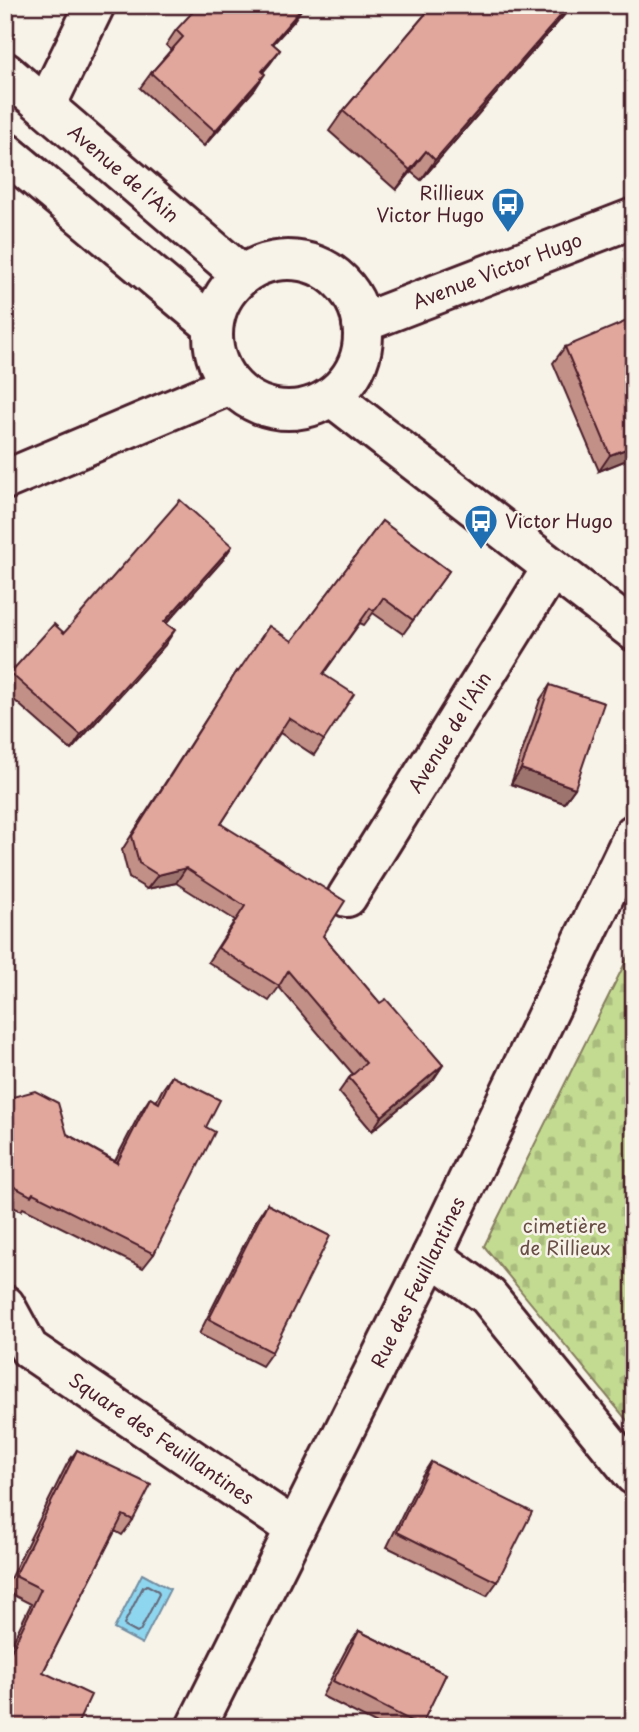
<svg xmlns="http://www.w3.org/2000/svg" width="639" height="1732" font-family="'Playpen Sans',sans-serif">
<style>
.cemetery{fill:url(#cemetery-stones);stroke:#867d5e;stroke-width:2}
.water{fill:#8ed6ef;stroke:#738da1;stroke-width:2}
.lines{fill:none;stroke-linecap:round;stroke-linejoin:round}
.shore{stroke:#656879;stroke-width:2}
.street-casing{stroke:#4a1f2b;stroke-width:44}
.secondary-casing{stroke:#4a1f2b;stroke-width:44}
.street{stroke:#f7f3e8;stroke-width:38}
.secondary{stroke:#f7f3e8;stroke-width:38}
.wall{fill:#c29087;stroke:#4a1f2b;stroke-width:2}
.shaded-wall{fill:#9e756e;stroke:#4a1f2b;stroke-width:2}
.building{fill:#e1a79d;stroke:#4a1f2b;stroke-width:2}
.labels{text-anchor:middle;stroke-width:5;stroke-linejoin:round;paint-order:stroke}
.street-label{font-size:19px;fill:#4a1f2b;stroke:#f7f3e8}
.poi-label{font-size:19px;fill:#4a1f2b;stroke:#f7f3e8;text-anchor:end}
.park-label{font-size:19px;fill:#684e44;stroke:#f7f3e8}
</style>
<defs>
<pattern id="cemetery-stones" width="16" height="16" patternUnits="userSpaceOnUse" patternTransform="scale(1.75)"><rect width="16" height="16" fill="#c3db91"/><path d="M2 7V4a2 2 0 0 1 4 0v3zM10 15v-3a2 2 0 0 1 4 0v3z" fill="#a9bc7d"/></pattern>
</defs>
<rect width="100%" height="100%" fill="#f7f3e8"/>
<filter id="ink" filterUnits="userSpaceOnUse"><feTurbulence type="fractalNoise" baseFrequency=".0143" numOctaves="2"/><feDisplacementMap in="SourceGraphic" scale="14" xChannelSelector="R" yChannelSelector="G"/><feConvolveMatrix kernelMatrix="1 2 1 2 8 2 1 2 1" color-interpolation-filters="sRGB"/></filter>
<g filter="url(#ink)">
<path class="cemetery" d="M 634,945 L 634,1429 L 484,1246 Z"/>
<path class="water" d="M 142,1574 L 170,1589 L 142,1644 L 114,1629 Z"/>
<g class="lines">
<path class="shore" d="M 147,1585 L 158,1591 L 159,1594 L 140,1631 L 137,1633 L 126,1627 L 124,1624 L 143,1587 Z"/>
<defs>
<g id="street">
<path id="s1" d="M 5,72 L 242,275"/>
<path d="M 46,106 L 95,5"/>
<path d="M 5,152 L 212,325"/>
<path id="s2" d="M 347,897 L 552,568"/>
<path d="M 432,1255 L 488,1296 L 634,1475"/>
<path id="s3" d="M 5,1305 L 29,1349 L 295,1529"/>
<path id="s4" d="M 196,1727 L 432,1255 L 634,834"/>
</g>
<g id="secondary">
<circle cx="288" cy="335" r="75"/>
<path id="s5" d="M 362,323 L 634,218"/>
<path d="M 332,397 L 634,631"/>
<path d="M 5,480 L 230,385"/>
</g>
</defs>
<use href="#street" class="street-casing"/>
<use href="#secondary" class="secondary-casing"/>
<use href="#street" class="street"/>
<use href="#secondary" class="secondary"/>
</g>
<path class="wall" d="M 433,5 L 573,5 L 421,180 L 411,172 L 396,190 L 329,131 L 343,111 Z
M 293,22 L 273,44 L 280,50 L 263,72 L 255,89 L 204,146 L 140,88 L 151,73 L 171,50 L 166,45 L 176,30 Z
M 565,347 L 634,457 L 599,471 L 553,363 Z
M 382,521 L 449,571 L 403,634 L 373,613 L 364,625 L 360,623 L 323,674 L 324,740 L 314,755 L 280,733 L 221,824 L 323,936 L 380,1003 L 443,1065 L 433,1080 L 372,1131 L 339,1092 L 349,1078 L 353,1074 L 279,987 L 269,1001 L 208,962 L 235,920 L 176,883 L 147,889 L 129,878 L 122,850 L 237,671 L 238,672 L 292,641 Z
M 232,546 L 222,561 L 166,624 L 165,645 L 71,750 L 5,692 L 5,680 L 10,673 L 64,633 Z
M 550,685 L 575,788 L 564,803 L 511,784 L 540,700 Z
M 172,1076 L 206,1127 L 154,1254 L 143,1268 L 23,1208 L 21,1211 L 5,1203 L 5,1099 L 115,1161 L 140,1113 L 150,1098 L 156,1102 L 162,1090 Z
M 267,1204 L 272,1352 L 262,1366 L 199,1334 L 257,1219 Z
M 77,1450 L 133,1520 L 122,1535 L 115,1531 L 43,1672 L 5,1727 L 5,1657 L 31,1604 L 5,1591 L 5,1589 L 67,1464 Z
M 431,1462 L 497,1582 L 487,1596 L 387,1547 L 421,1477 Z
M 359,1631 L 446,1674 L 420,1727 L 383,1727 L 322,1696 L 348,1646 Z"/>
<path class="shaded-wall" d="M 570,5 L 573,5 L 421,180 L 435,160 Z
M 303,7 L 293,22 L 261,57 L 272,43 Z
M 280,50 L 270,64 L 252,85 L 262,71 Z
M 265,74 L 255,89 L 204,146 L 215,131 Z
M 426,151 L 411,172 L 396,190 L 410,170 Z
M 634,446 L 634,457 L 599,471 L 610,455 Z
M 232,546 L 222,561 L 154,637 L 164,622 Z
M 175,630 L 165,645 L 71,750 L 81,735 Z
M 521,769 L 575,788 L 564,803 L 511,784 Z
M 186,868 L 176,883 L 147,889 L 158,875 Z
M 443,1065 L 433,1080 L 372,1131 L 382,1116 Z"/>
<path class="building" d="M 199,5 L 301,5 L 303,7 L 272,43 L 280,50 L 262,71 L 265,74 L 215,131 L 151,73 L 183,37 L 176,30 Z
M 433,5 L 570,5 L 435,160 L 426,151 L 410,170 L 343,111 Z
M 634,318 L 634,446 L 610,455 L 565,347 Z
M 180,500 L 232,546 L 164,622 L 175,630 L 81,735 L 10,673 L 54,624 L 64,633 Z
M 382,521 L 449,571 L 413,620 L 383,598 L 374,611 L 370,608 L 323,674 L 354,694 L 324,740 L 289,718 L 221,824 L 345,901 L 323,936 L 380,1003 L 386,999 L 443,1065 L 382,1116 L 349,1078 L 366,1063 L 288,971 L 279,986 L 218,948 L 245,906 L 186,868 L 158,875 L 139,863 L 132,836 L 237,671 L 238,672 L 269,626 L 292,641 Z
M 550,685 L 604,703 L 575,788 L 521,769 Z
M 172,1076 L 220,1100 L 206,1127 L 215,1132 L 154,1254 L 33,1193 L 31,1196 L 5,1182 L 5,1099 L 35,1091 L 58,1103 L 67,1134 L 117,1163 L 150,1098 L 159,1103 Z
M 267,1204 L 330,1236 L 272,1352 L 209,1319 Z
M 77,1450 L 151,1485 L 133,1520 L 123,1515 L 43,1672 L 91,1695 L 76,1727 L 5,1727 L 5,1664 L 41,1589 L 15,1576 Z
M 431,1462 L 532,1512 L 497,1582 L 397,1532 Z
M 359,1631 L 446,1674 L 421,1726 L 333,1681 Z"/>
</g>
<defs>
<symbol id="bus-pin" viewBox="-11 -11 22 30"><path d="M0 17L-7.5 6A9.5 9.5 0 1 1 7.5 6Z" fill="#1f6fb2" stroke="#f7f3e8"/><path d="M-5-6H5V4H4V6H2V4H-2V6H-4V4H-5ZM-3.5-4V0h7V-4ZM-3.5 1.2v1.5H-2V1.2ZM2 1.2v1.5H3.5V1.2Z" fill="#fff"/></symbol>
</defs>
<g fill-rule="evenodd">
<use href="#bus-pin" x="489" y="185" width="38" height="52"/>
<use href="#bus-pin" x="462" y="502" width="38" height="52"/>
</g>
<g class="labels">
<g class="street-label">
<text dy="7" stroke="none"><textPath href="#s1" startOffset="156">Avenue de l'Ain</textPath></text>
<text dy="7" stroke="none"><textPath href="#s5" startOffset="145">Avenue Victor Hugo</textPath></text>
<text dy="7" stroke="none"><textPath href="#s2" startOffset="194">Avenue de l'Ain</textPath></text>
<text dy="7" stroke="none"><textPath href="#s4" startOffset="497">Rue des Feuillantines</textPath></text>
<text dy="7" stroke="none"><textPath href="#s3" startOffset="210">Square des Feuillantines</textPath></text>
</g>
<g class="poi-label">
<text x="484" y="200">Rillieux<tspan x="484" dy="22">Victor Hugo</tspan></text>
<text x="505" y="528" text-anchor="start">Victor Hugo</text>
</g>
<g class="park-label">
<text x="565" y="1233">cimetière<tspan x="565" dy="22">de Rillieux</tspan></text>
</g>
</g>
<rect width="639" height="1732" fill="none" stroke="#f7f3e8" stroke-width="28"/>
<rect x="14" y="14" width="611" height="1704" fill="none" stroke="#4a1f2b" stroke-width="2.5" filter="url(#ink)"/>
</svg>
